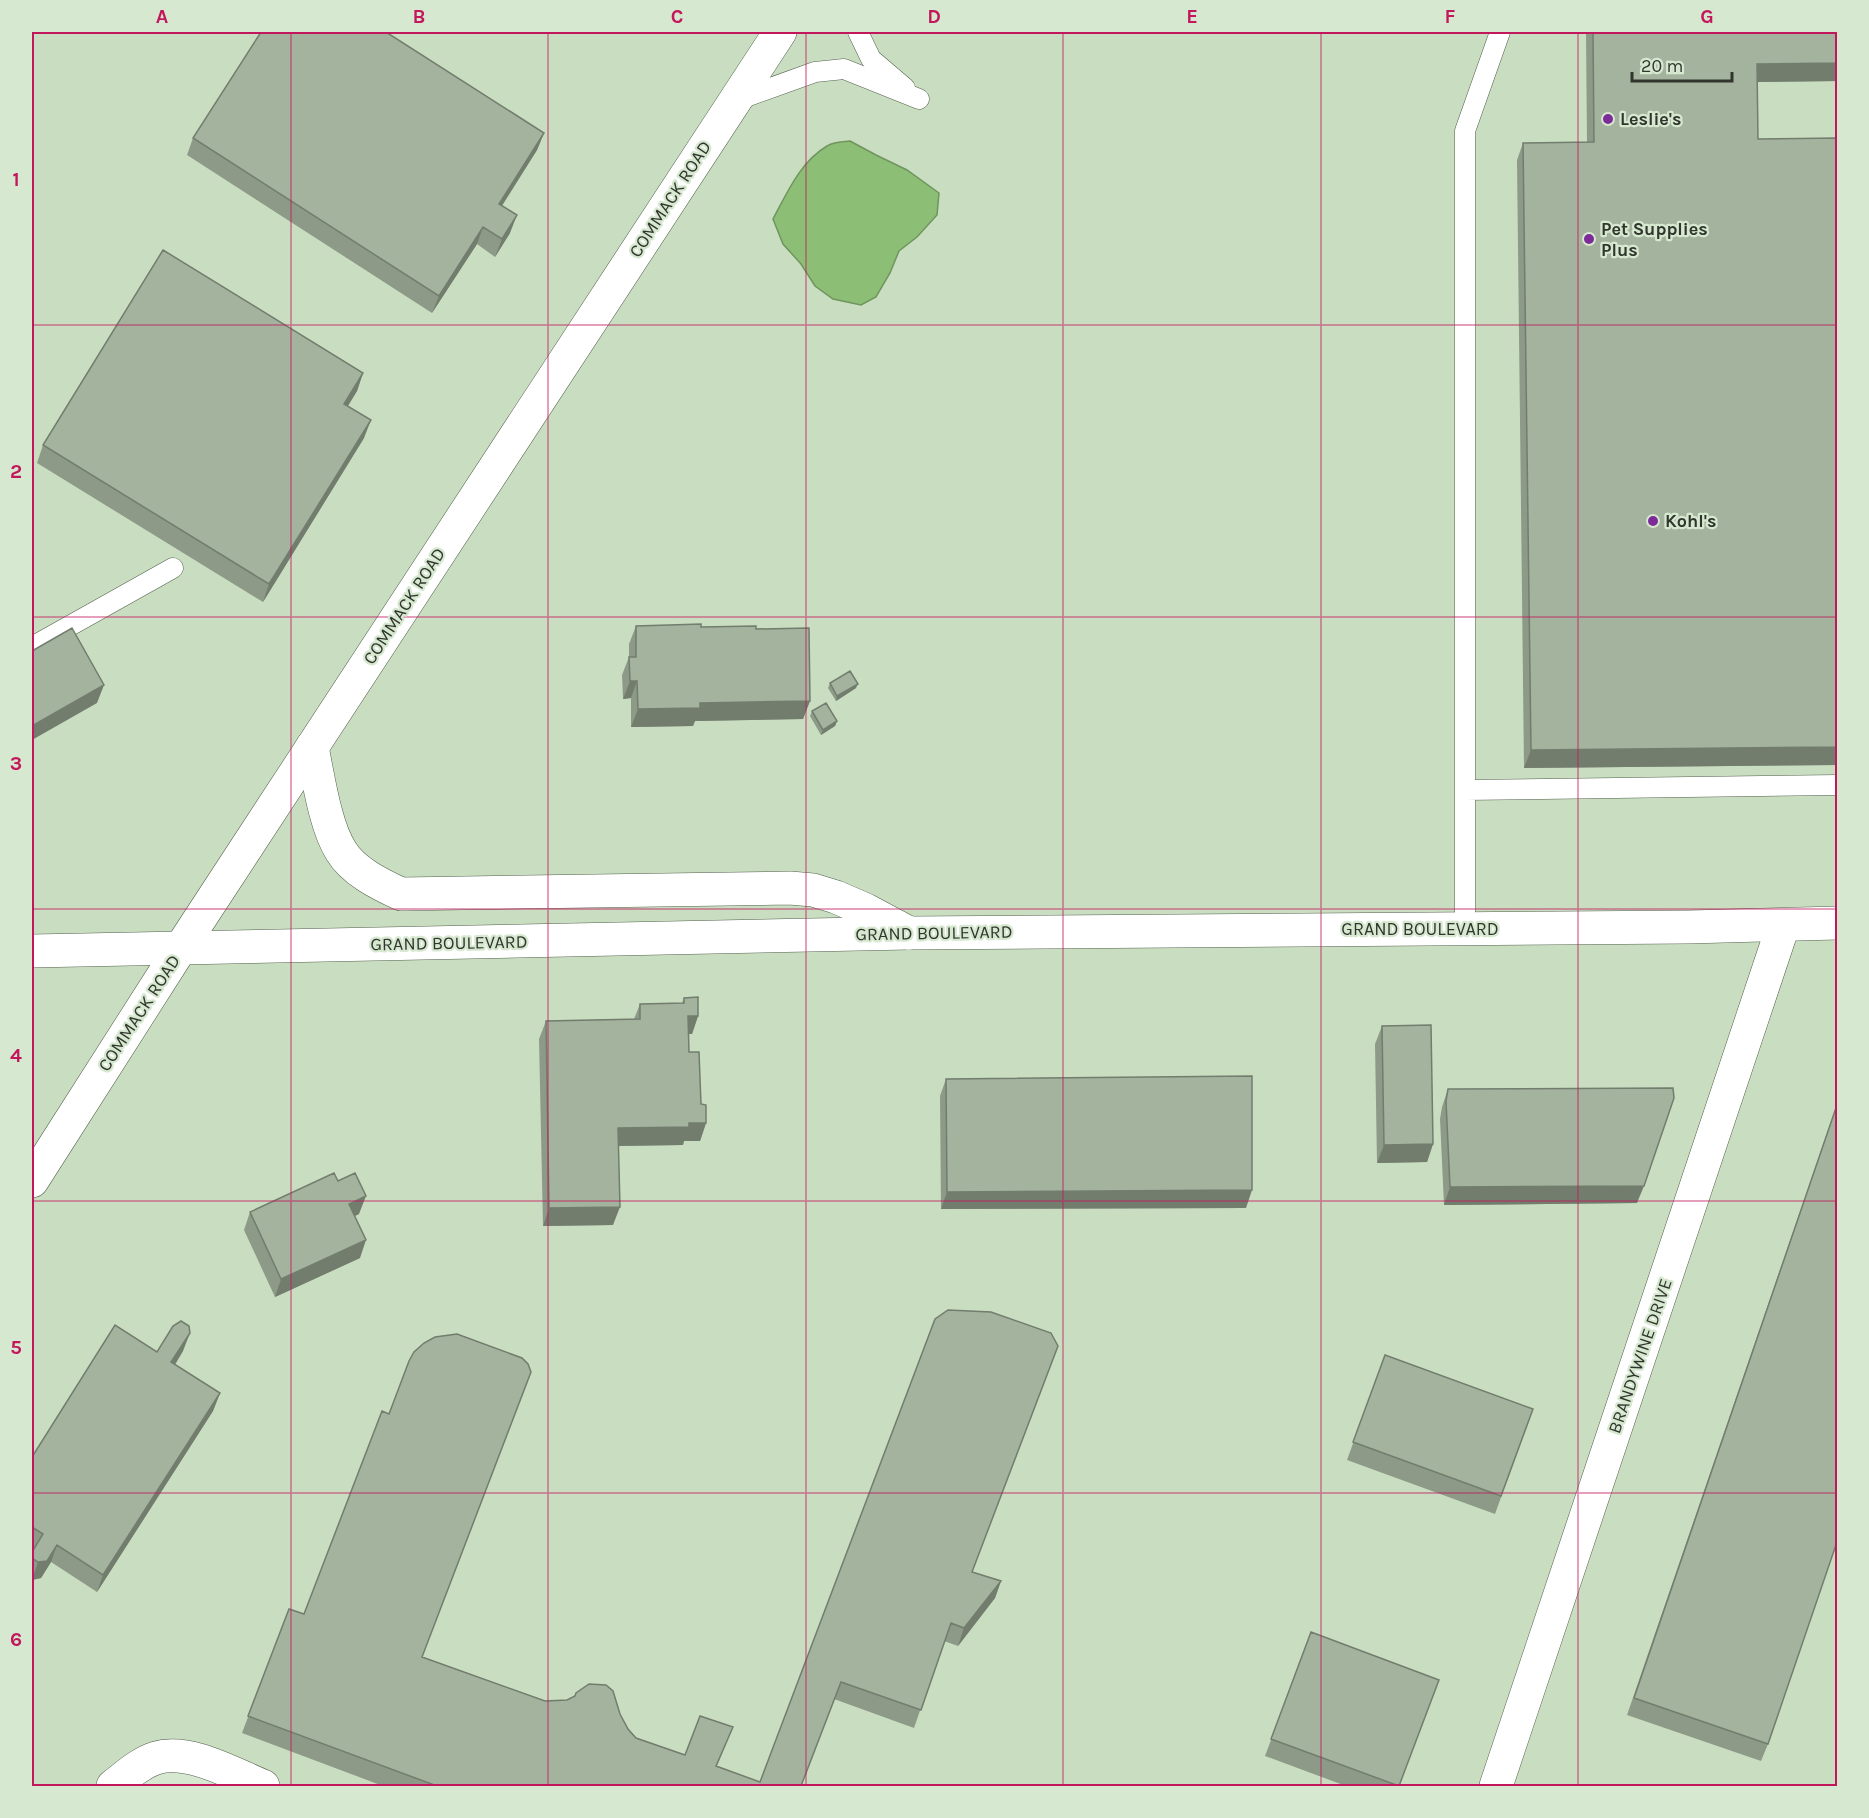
<svg xmlns="http://www.w3.org/2000/svg" width="1869" height="1818" font-family="Karla,sans-serif">
<style>
.built{fill:#c9dec0}
.water{fill:#8cbe75;stroke:#70955f;stroke-width:1.5}
.lines{fill:none;stroke-linecap:round;stroke-linejoin:round}
.lane-casing{stroke:#53614d;stroke-width:21}
.street-casing{stroke:#53614d;stroke-width:34}
.secondary-casing{stroke:#53614d;stroke-width:34}
.primary-casing{stroke:#53614d;stroke-width:34}
.lane{stroke:#fff;stroke-width:20}
.street{stroke:#fff;stroke-width:33}
.secondary{stroke:#fff;stroke-width:33}
.primary{stroke:#fff;stroke-width:33}
.wall{fill:#8c9a87}
.shaded-wall{fill:#727d6e}
.building{fill:#a3b39d;stroke:#727d6e;stroke-width:1.5}
.grid{fill:none;stroke:#c2185b;stroke-width:1.5;stroke-opacity:0.55}
.poi-dot{fill:#7e2b9a;stroke:#d7e8d0;stroke-width:2}
.labels{text-anchor:middle;stroke-width:4.5;stroke-linejoin:round;paint-order:stroke}
.poi-label{font-size:18px;font-weight:bold;fill:#30362d;stroke:#d7e8d0;text-anchor:start}
.street-label{font-size:18px;fill:#30362d;stroke:#d7e8d0}
.neatline{fill:none;stroke:#c2185b;stroke-width:2}
.grid-label{font-size:20px;text-anchor:middle;font-weight:bold;fill:#c2185b}
</style>
<rect width="100%" height="100%" fill="#d7e8d0"/>
<path class="built" d="M 32,32 L 1837,32 L 1837,1786 L 263,1786 L 194,1758 L 113,1786 L 32,1786 Z"/>
<path class="water" d="M 850,141 L 876,155 L 907,170 L 939,193 L 937,215 L 917,237 L 899,251 L 890,273 L 876,297 L 861,305 L 833,299 L 815,286 L 801,264 L 783,244 L 773,219 C 787,193 800,162 827,146 C 833,142 843,142 850,141 Z"/>
<g class="lines">
<defs>
<path id="lane" d="M 858,32 L 871,59 L 905,88
M 737,100 L 815,72 L 844,69 L 919,99
M 32,647 L 173,568
M 1465,790 L 1838,785
M 1465,928 L 1465,131 L 1500,32"/>
<path id="street" d="M 312,747 C 318,776 325,826 341,851 C 353,871 379,884 401,894 L 790,888 L 813,890 L 836,897 L 866,910 L 909,933
M 113,1786 C 126,1776 140,1763 156,1758 C 189,1748 233,1774 263,1786
M 1496,1786 L 1783,926"/>
<path id="secondary" d="M 32,951 L 909,933 L 1689,927 L 1838,923"/>
<path id="primary" d="M 32,1181 L 180,949 L 780,32"/>
</defs>
<use href="#lane" class="lane-casing"/>
<use href="#street" class="street-casing"/>
<use href="#secondary" class="secondary-casing"/>
<use href="#primary" class="primary-casing"/>
<use href="#lane" class="lane"/>
<use href="#street" class="street"/>
<use href="#secondary" class="secondary"/>
<use href="#primary" class="primary"/>
</g>
<path class="wall" d="M 1586,32 L 1838,32 L 1838,81 L 1758,82 L 1758,139 L 1838,138 L 1838,765 L 1524,768 L 1517,160 L 1523,143 L 1587,142 Z
M 544,133 L 537,150 L 502,206 L 510,233 L 495,257 L 477,244 L 432,313 L 187,155 L 193,138 Z
M 363,373 L 357,391 L 348,406 L 364,438 L 263,602 L 37,463 L 43,445 Z
M 636,626 L 756,629 L 810,701 L 803,719 L 695,721 L 693,726 L 631,727 L 631,698 L 623,699 L 622,675 L 629,657 L 629,644 Z
M 830,683 L 856,688 L 836,701 L 828,688 Z
M 812,711 L 837,721 L 835,726 L 821,735 L 810,716 Z
M 684,998 L 698,1016 L 692,1034 L 689,1034 L 689,1052 L 706,1123 L 700,1141 L 684,1141 L 683,1145 L 619,1146 L 613,1225 L 543,1226 L 539,1039 L 546,1021 L 634,1019 L 640,1004 L 682,1003 Z
M 1382,1026 L 1433,1144 L 1427,1162 L 1377,1163 L 1375,1044 Z
M 946,1079 L 1246,1208 L 941,1209 L 940,1096 Z
M 1448,1089 L 1637,1203 L 1444,1205 L 1440,1119 L 1442,1107 Z
M 1838,1101 L 1768,1744 L 1761,1761 L 1627,1715 Z
M 338,1181 L 359,1214 L 355,1216 L 360,1258 L 275,1297 L 244,1230 L 250,1212 Z
M 935,1319 L 973,1572 L 1001,1581 L 995,1598 L 958,1646 L 944,1641 L 914,1728 L 834,1699 L 801,1786 L 383,1786 L 242,1733 L 289,1609 L 304,1614 L 389,1414 L 422,1657 L 545,1701 L 620,1714 L 628,1729 L 636,1738 L 685,1755 L 726,1744 L 717,1766 L 760,1782 Z
M 183,1351 L 175,1365 L 220,1393 L 213,1411 L 97,1592 L 51,1562 L 41,1578 L 32,1580 L 32,1553 L 33,1550 L 32,1548 L 32,1457 L 157,1352 Z
M 1385,1355 L 1533,1409 L 1495,1514 L 1347,1460 Z
M 1311,1632 L 1399,1786 L 1346,1786 L 1265,1756 Z"/>
<path class="shaded-wall" d="M 1838,63 L 1838,81 L 1751,82 L 1757,64 Z
M 544,133 L 537,150 L 492,221 L 499,204 Z
M 517,215 L 510,233 L 495,257 L 502,239 Z
M 483,227 L 477,244 L 432,313 L 439,296 Z
M 363,373 L 357,391 L 338,422 L 344,404 Z
M 371,420 L 364,438 L 263,602 L 269,584 Z
M 630,681 L 637,681 L 631,698 L 623,699 Z
M 858,684 L 856,688 L 836,701 L 837,696 Z
M 104,685 L 97,703 L 32,740 L 32,726 Z
M 810,701 L 803,719 L 695,721 L 693,726 L 631,727 L 638,709 L 700,703 Z
M 837,721 L 835,726 L 821,735 L 823,730 Z
M 1838,747 L 1838,765 L 1524,768 L 1531,750 Z
M 688,1016 L 698,1016 L 692,1034 L 682,1034 Z
M 689,1123 L 706,1123 L 700,1141 L 684,1141 L 683,1145 L 612,1146 L 618,1128 Z
M 1433,1144 L 1427,1162 L 1377,1163 L 1384,1145 Z
M 1644,1186 L 1637,1203 L 1444,1205 L 1450,1187 Z
M 1252,1190 L 1246,1208 L 941,1209 L 947,1192 Z
M 366,1196 L 359,1214 L 343,1221 L 349,1204 Z
M 620,1207 L 613,1225 L 543,1226 L 549,1208 Z
M 366,1240 L 360,1258 L 275,1297 L 281,1279 Z
M 190,1333 L 183,1351 L 165,1380 L 171,1362 Z
M 220,1393 L 213,1411 L 97,1592 L 103,1575 Z
M 57,1545 L 51,1562 L 41,1578 L 32,1580 L 38,1562 Z
M 1001,1581 L 995,1598 L 958,1646 L 964,1628 Z"/>
<path class="building" d="M 261,32 L 386,32 L 544,133 L 499,204 L 517,215 L 502,239 L 483,227 L 439,296 L 193,138 Z
M 1593,32 L 1838,32 L 1838,63 L 1757,64 L 1758,139 L 1838,138 L 1838,747 L 1531,750 L 1523,143 L 1594,142 Z
M 163,250 L 363,373 L 344,404 L 371,420 L 269,584 L 43,445 Z
M 701,624 L 701,627 L 756,626 L 756,629 L 809,628 L 810,701 L 700,703 L 700,708 L 638,709 L 637,681 L 630,681 L 629,657 L 636,657 L 636,626 Z
M 72,628 L 104,685 L 32,726 L 32,651 Z
M 850,671 L 858,684 L 837,696 L 830,683 Z
M 826,703 L 837,721 L 823,730 L 812,711 Z
M 698,997 L 698,1016 L 688,1016 L 689,1052 L 699,1052 L 701,1104 L 706,1105 L 706,1123 L 689,1123 L 689,1127 L 618,1128 L 620,1207 L 549,1208 L 546,1021 L 640,1019 L 640,1004 L 684,1003 L 684,998 Z
M 1431,1025 L 1433,1144 L 1384,1145 L 1382,1026 Z
M 1252,1076 L 1252,1190 L 947,1192 L 946,1079 Z
M 1673,1088 L 1674,1098 L 1644,1186 L 1450,1187 L 1446,1101 L 1448,1089 Z
M 1838,1102 L 1838,1539 L 1768,1744 L 1634,1698 Z
M 334,1173 L 338,1181 L 355,1173 L 366,1196 L 349,1204 L 366,1240 L 281,1279 L 250,1212 Z
M 948,1310 L 991,1312 L 1051,1333 L 1058,1346 L 972,1572 L 1001,1581 L 964,1628 L 951,1623 L 921,1710 L 841,1682 L 801,1786 L 437,1786 L 248,1716 L 289,1609 L 304,1614 L 382,1411 L 389,1414 L 409,1361 L 414,1352 L 424,1343 L 435,1337 L 457,1334 L 522,1358 L 528,1364 L 531,1372 L 422,1657 L 545,1701 L 567,1700 L 575,1696 L 576,1693 L 589,1684 L 606,1685 L 613,1691 L 620,1714 L 628,1729 L 636,1738 L 685,1755 L 700,1716 L 733,1727 L 716,1766 L 760,1782 L 935,1319 Z
M 181,1321 L 189,1326 L 190,1333 L 171,1362 L 220,1393 L 103,1575 L 57,1545 L 47,1561 L 38,1562 L 32,1558 L 32,1552 L 43,1534 L 32,1527 L 32,1457 L 115,1325 L 157,1352 L 173,1326 Z
M 1385,1355 L 1533,1409 L 1501,1496 L 1353,1442 Z
M 1311,1632 L 1439,1680 L 1399,1786 L 1271,1739 Z"/>
<path class="grid" d="M 291,32 L 291,1786M 548,32 L 548,1786M 806,32 L 806,1786M 1063,32 L 1063,1786M 1321,32 L 1321,1786M 1578,32 L 1578,1786M 32,325 L 1838,325M 32,617 L 1838,617M 32,909 L 1838,909M 32,1201 L 1838,1201M 32,1493 L 1838,1493"/>
<g class="poi-dot">
<circle cx="1608" cy="119" r="6"/>
<circle cx="1589" cy="239" r="6"/>
<circle cx="1653" cy="521" r="6"/>
</g>
<g class="labels">
<g class="poi-label">
<text x="1620" y="125">Leslie's</text>
<text x="1601" y="235">Pet Supplies<tspan x="1601" dy="21">Plus</tspan></text>
<text x="1665" y="527">Kohl's</text>
</g>
<g class="street-label">
<text transform="translate(670 199) rotate(-57)" y="6">COMMACK ROAD</text>
<text transform="translate(404 606) rotate(-57)" y="6">COMMACK ROAD</text>
<text x="1420" y="935">GRAND BOULEVARD</text>
<text transform="translate(934 933) rotate(-1)" y="6">GRAND BOULEVARD</text>
<text transform="translate(449 943) rotate(-1)" y="6">GRAND BOULEVARD</text>
<text transform="translate(139 1013) rotate(-57)" y="6">COMMACK ROAD</text>
<text transform="translate(1640 1356) rotate(-71)" y="6">BRANDYWINE DRIVE</text>
</g>
</g>
<rect width="1869" height="1818" fill="none" stroke="#d7e8d0" stroke-width="66"/>
<path d="M1632 72v9h100v-9" fill="none" stroke="#30362d" stroke-width="3"/>
<text x="1641" y="72" font-size="18" fill="#30362d" stroke="#d7e8d0" stroke-width="4.5" paint-order="stroke">20 m</text>
<rect x="33" y="33" width="1803" height="1752" class="neatline"/>
<g class="grid-label">
<text x="162" y="23">A</text>
<text x="419" y="23">B</text>
<text x="677" y="23">C</text>
<text x="934" y="23">D</text>
<text x="1192" y="23">E</text>
<text x="1450" y="23">F</text>
<text x="1707" y="23">G</text>
<text x="16" y="186">1</text>
<text x="16" y="478">2</text>
<text x="16" y="770">3</text>
<text x="16" y="1062">4</text>
<text x="16" y="1354">5</text>
<text x="16" y="1646">6</text>
</g>
</svg>
